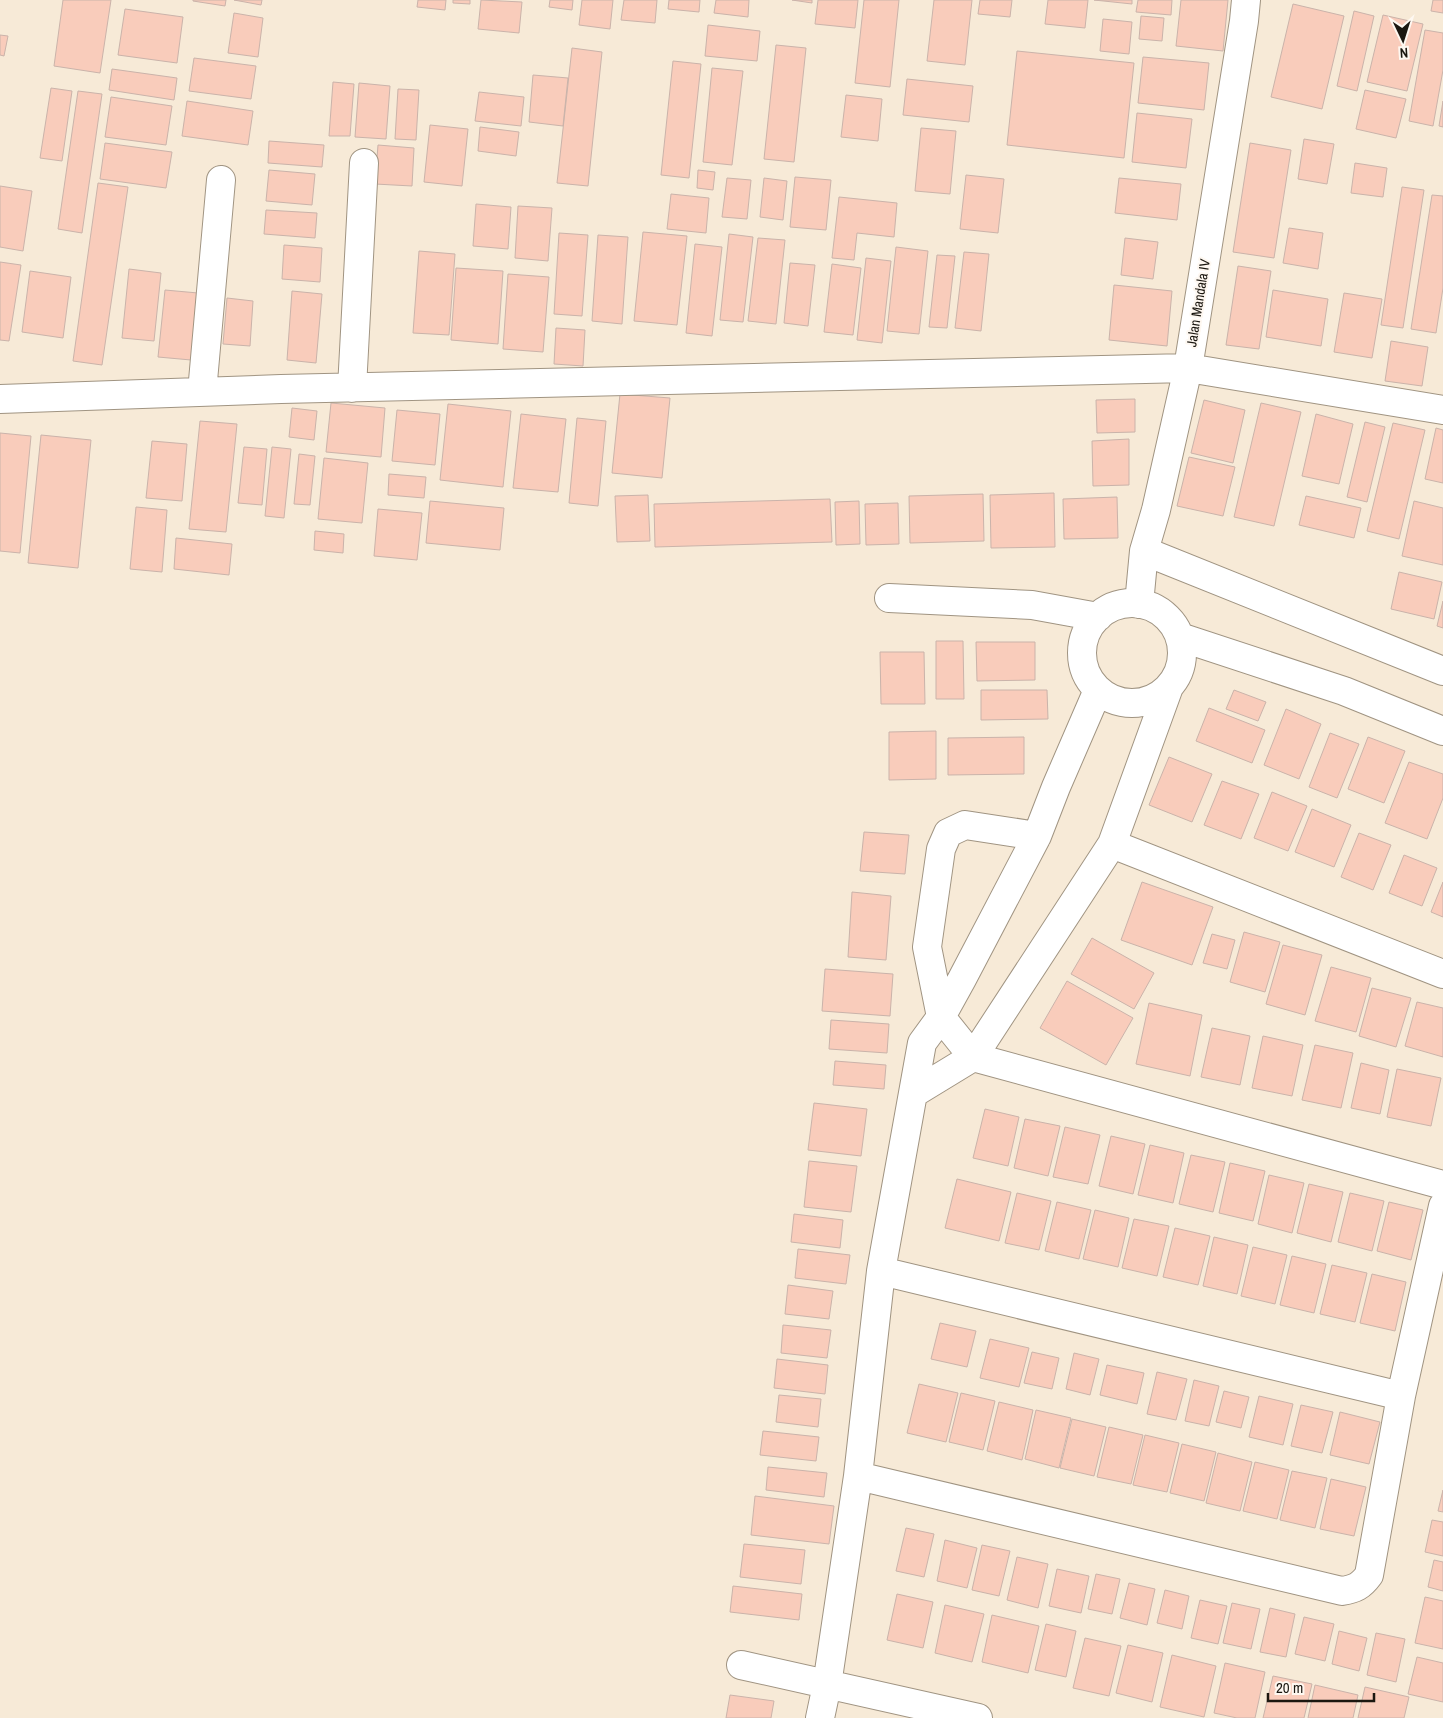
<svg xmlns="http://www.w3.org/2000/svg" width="1443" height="1718" font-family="'Archivo Narrow',sans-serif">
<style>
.building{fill:#f9ccbb;stroke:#cab3aa}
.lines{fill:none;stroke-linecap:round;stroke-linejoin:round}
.minor-casing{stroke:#a09482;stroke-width:30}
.minor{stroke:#fff;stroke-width:28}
.labels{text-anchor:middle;stroke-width:4;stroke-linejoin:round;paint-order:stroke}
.street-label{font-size:14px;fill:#1b1710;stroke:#fef8f1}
</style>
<rect width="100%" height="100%" fill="#f7ead7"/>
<path class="building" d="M 63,0 L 111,0 L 100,73 L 54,66 Z
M 193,0 L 226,0 L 225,6 L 193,1 Z
M 234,0 L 262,0 L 261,5 Z
M 418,0 L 446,0 L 445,10 L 417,7 Z
M 453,0 L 470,0 L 470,4 L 453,3 Z
M 481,0 L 522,2 L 519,33 L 478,29 Z
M 550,0 L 573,0 L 572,10 L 549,7 Z
M 582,0 L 613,0 L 610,29 L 579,25 Z
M 624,0 L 657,0 L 655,23 L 621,20 Z
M 669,0 L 700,0 L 699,12 L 668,9 Z
M 716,0 L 749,0 L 748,17 L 714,13 Z
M 792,0 L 812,0 L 812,3 Z
M 818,0 L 858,0 L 855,28 L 815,24 Z
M 864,0 L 899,0 L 890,87 L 855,83 Z
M 934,0 L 972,0 L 965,65 L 927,61 Z
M 980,0 L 1012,0 L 1010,17 L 978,14 Z
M 1048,0 L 1088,0 L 1085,28 L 1045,24 Z
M 1094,0 L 1132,0 L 1132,4 Z
M 1138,0 L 1172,0 L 1171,15 L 1136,12 Z
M 1181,0 L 1228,0 L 1223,51 L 1176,46 Z
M 1433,0 L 1443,0 L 1443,13 L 1431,11 Z
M 1293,4 L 1344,16 L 1322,109 L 1271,97 Z
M 125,9 L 183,17 L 177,63 L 118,55 Z
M 1354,11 L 1374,16 L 1357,91 L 1337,86 Z
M 234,13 L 263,18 L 258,57 L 228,53 Z
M 1383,15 L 1423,24 L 1407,91 L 1367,82 Z
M 1141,16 L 1164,18 L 1162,41 L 1139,39 Z
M 1103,19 L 1132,22 L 1129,54 L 1100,51 Z
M 708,25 L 760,31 L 757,61 L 705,56 Z
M 1425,30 L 1443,33 L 1443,70 L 1433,126 L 1409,121 Z
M 0,35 L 8,36 L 4,56 L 0,55 Z
M 776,45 L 806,48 L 794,162 L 764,159 Z
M 572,48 L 602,52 L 588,186 L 557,183 Z
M 1017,51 L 1134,63 L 1124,158 L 1007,145 Z
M 1143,57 L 1209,63 L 1204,110 L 1138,103 Z
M 194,58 L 256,66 L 251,99 L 189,91 Z
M 673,61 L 701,64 L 689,178 L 661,175 Z
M 712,68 L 743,71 L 732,165 L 703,162 Z
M 112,69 L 177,78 L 174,100 L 109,90 Z
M 533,75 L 568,78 L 563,126 L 529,122 Z
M 907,79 L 973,86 L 969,122 L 903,115 Z
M 333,82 L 354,84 L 350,136 L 329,136 Z
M 359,83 L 390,86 L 386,139 L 355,137 Z
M 51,88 L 72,91 L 62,161 L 40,158 Z
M 398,89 L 419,90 L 416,140 L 395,139 Z
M 1365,90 L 1406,99 L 1396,138 L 1356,129 Z
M 78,91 L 102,94 L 82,233 L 58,229 Z
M 479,92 L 524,97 L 521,126 L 475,121 Z
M 846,95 L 882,99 L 878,141 L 841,137 Z
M 111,97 L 172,106 L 166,145 L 105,137 Z
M 187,101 L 253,111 L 248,145 L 182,136 Z
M 1443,101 L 1443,127 L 1439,126 Z
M 1137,113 L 1192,119 L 1186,168 L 1132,162 Z
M 430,125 L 468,129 L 462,186 L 424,182 Z
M 480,127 L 519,132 L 516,156 L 478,151 Z
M 921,128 L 956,131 L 950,194 L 915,191 Z
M 1304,139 L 1334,144 L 1327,184 L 1298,179 Z
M 269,141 L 324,145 L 322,167 L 268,163 Z
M 105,143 L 172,152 L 166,188 L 100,179 Z
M 1250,143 L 1291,150 L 1274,258 L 1233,252 Z
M 378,145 L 414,148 L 412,186 L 375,184 Z
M 1355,163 L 1387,168 L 1383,197 L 1351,193 Z
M 269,170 L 315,174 L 312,205 L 266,201 Z
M 698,170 L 715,172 L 713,190 L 697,188 Z
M 966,175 L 1004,179 L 998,233 L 960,229 Z
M 795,177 L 831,180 L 826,230 L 790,227 Z
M 727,178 L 751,180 L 747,219 L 722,217 Z
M 764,178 L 787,181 L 783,220 L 760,217 Z
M 1119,178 L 1181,184 L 1177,220 L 1115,213 Z
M 98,183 L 128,187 L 102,365 L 73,361 Z
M 0,186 L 32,191 L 23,251 L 0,247 Z
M 1402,187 L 1424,190 L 1403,328 L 1381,325 Z
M 671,194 L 709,198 L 706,233 L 667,229 Z
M 1432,195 L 1443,196 L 1443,288 L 1436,333 L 1411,329 Z
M 839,197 L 897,203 L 894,237 L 857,233 L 854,260 L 832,258 Z
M 476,204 L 511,207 L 508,249 L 473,246 Z
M 518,206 L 552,208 L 548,261 L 515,258 Z
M 266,210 L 317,213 L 315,238 L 264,234 Z
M 1289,228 L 1323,233 L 1318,269 L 1283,263 Z
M 643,232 L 687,236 L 677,325 L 634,321 Z
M 559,233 L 588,235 L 582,316 L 554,314 Z
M 729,234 L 753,237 L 743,322 L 720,320 Z
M 598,235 L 628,237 L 622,324 L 592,321 Z
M 758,238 L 785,240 L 776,324 L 748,321 Z
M 1125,238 L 1158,242 L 1153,279 L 1121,275 Z
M 695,244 L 722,247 L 712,336 L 686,333 Z
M 284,245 L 322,248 L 320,282 L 282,279 Z
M 896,247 L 928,251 L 919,334 L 887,331 Z
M 419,251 L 455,254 L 449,335 L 413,333 Z
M 964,252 L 989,254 L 981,331 L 955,328 Z
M 937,255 L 955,256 L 947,328 L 929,327 Z
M 866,258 L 891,261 L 882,343 L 857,340 Z
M 0,262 L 21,265 L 9,341 L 0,340 Z
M 790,263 L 815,265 L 808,326 L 784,323 Z
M 832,264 L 861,268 L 853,335 L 824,332 Z
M 1238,266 L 1271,271 L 1259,349 L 1226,345 Z
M 456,268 L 503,271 L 498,344 L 451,340 Z
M 129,269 L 161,273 L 154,341 L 122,338 Z
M 30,271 L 71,277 L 63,338 L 22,332 Z
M 508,274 L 549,277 L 543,352 L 503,349 Z
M 1114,285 L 1172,291 L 1167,346 L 1109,340 Z
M 165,290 L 198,293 L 191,360 L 158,357 Z
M 1273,290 L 1328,299 L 1321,346 L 1266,337 Z
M 292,291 L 322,294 L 316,363 L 287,360 Z
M 1344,293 L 1382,299 L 1372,358 L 1334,352 Z
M 227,298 L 253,301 L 250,346 L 223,344 Z
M 556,328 L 585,330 L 583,366 L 554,364 Z
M 1391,341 L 1428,347 L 1422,386 L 1385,381 Z
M 620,394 L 670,398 L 662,478 L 612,473 Z
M 1135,399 L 1135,432 L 1097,433 L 1096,400 Z
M 1204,400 L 1245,410 L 1233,463 L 1191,453 Z
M 331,403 L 385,408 L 381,457 L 326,452 Z
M 1261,403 L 1301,412 L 1274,526 L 1234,517 Z
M 448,404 L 511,411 L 503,487 L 440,480 Z
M 292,408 L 317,411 L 314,440 L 289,437 Z
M 397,410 L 440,414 L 435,465 L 392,461 Z
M 521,414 L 566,419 L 558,492 L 513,488 Z
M 1316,414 L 1353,424 L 1339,484 L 1302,476 Z
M 577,418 L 606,421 L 598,506 L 569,503 Z
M 200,421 L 237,424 L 226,532 L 189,529 Z
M 1365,422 L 1385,427 L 1367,502 L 1347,497 Z
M 1393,423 L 1425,430 L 1399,539 L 1367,531 Z
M 1436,428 L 1443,430 L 1443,483 L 1425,479 Z
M 0,433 L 31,436 L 20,553 L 0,551 Z
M 41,435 L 91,440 L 78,568 L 28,563 Z
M 1129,439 L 1129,485 L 1093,486 L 1092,441 Z
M 152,441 L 187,444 L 182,501 L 146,498 Z
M 244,447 L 267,449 L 262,505 L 238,503 Z
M 272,447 L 291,449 L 284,518 L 265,516 Z
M 299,454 L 315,456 L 310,505 L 294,504 Z
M 1189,457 L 1235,467 L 1223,516 L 1177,506 Z
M 324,458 L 368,463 L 362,523 L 318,519 Z
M 389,474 L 426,477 L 424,498 L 388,495 Z
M 1054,493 L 1055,547 L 991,548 L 990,495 Z
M 983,494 L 984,541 L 910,543 L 909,496 Z
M 648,495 L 650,541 L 617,542 L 615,496 Z
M 1306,496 L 1361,508 L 1354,538 L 1299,525 Z
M 1117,497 L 1118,538 L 1064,539 L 1063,499 Z
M 830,499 L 832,542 L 655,547 L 654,504 Z
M 430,501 L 504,508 L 500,550 L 426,543 Z
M 859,501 L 860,544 L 836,545 L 835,502 Z
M 1414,501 L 1443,508 L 1443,565 L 1402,556 Z
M 898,503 L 899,544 L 866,545 L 865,504 Z
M 136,507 L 167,510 L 162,572 L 130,569 Z
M 378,509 L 422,513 L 417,560 L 374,556 Z
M 315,531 L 344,534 L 343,553 L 314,550 Z
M 176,538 L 232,544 L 229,575 L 174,569 Z
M 1399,572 L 1442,582 L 1434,619 L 1391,609 Z
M 1443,601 L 1443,628 L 1437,626 Z
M 936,641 L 963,641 L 964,699 L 936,699 Z
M 976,642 L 1035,642 L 1035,680 L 977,681 Z
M 880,652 L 924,652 L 925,704 L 881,704 Z
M 981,690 L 1047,690 L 1048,719 L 981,720 Z
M 1234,690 L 1266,702 L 1258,721 L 1226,709 Z
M 1209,708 L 1265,730 L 1252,763 L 1196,741 Z
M 1286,709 L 1321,724 L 1299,779 L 1264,765 Z
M 936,731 L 936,779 L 889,780 L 889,732 Z
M 1330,733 L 1359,744 L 1337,798 L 1309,787 Z
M 1024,737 L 1024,774 L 948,775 L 948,738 Z
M 1368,737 L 1405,751 L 1384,803 L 1348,789 Z
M 1169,757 L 1212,774 L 1192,822 L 1149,805 Z
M 1409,762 L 1443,774 L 1443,798 L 1427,839 L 1385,823 Z
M 1222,781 L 1259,794 L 1241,839 L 1204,825 Z
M 1272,792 L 1307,806 L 1288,851 L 1254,838 Z
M 1312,809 L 1351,825 L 1334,867 L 1295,852 Z
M 864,832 L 909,835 L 905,874 L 860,871 Z
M 1359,833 L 1391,845 L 1373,890 L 1341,877 Z
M 1404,855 L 1437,868 L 1422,906 L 1389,893 Z
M 1142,882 L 1213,907 L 1192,965 L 1121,940 Z
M 1443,882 L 1443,917 L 1431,912 Z
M 852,892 L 891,896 L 886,960 L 848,957 Z
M 1244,932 L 1280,942 L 1265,992 L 1230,982 Z
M 1212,934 L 1235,940 L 1227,969 L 1203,963 Z
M 1092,938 L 1154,973 L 1134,1009 L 1071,974 Z
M 1283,945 L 1322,955 L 1305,1015 L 1266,1004 Z
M 1331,967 L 1371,978 L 1356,1032 L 1315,1021 Z
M 825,969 L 893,974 L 890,1016 L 822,1011 Z
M 1067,981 L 1133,1018 L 1106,1065 L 1040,1028 Z
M 1372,988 L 1411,998 L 1396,1047 L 1359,1036 Z
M 1417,1002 L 1443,1008 L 1443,1057 L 1405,1046 Z
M 1149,1003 L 1202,1015 L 1190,1076 L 1136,1064 Z
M 831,1020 L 889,1024 L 887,1053 L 829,1049 Z
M 1212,1028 L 1250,1036 L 1240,1085 L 1201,1077 Z
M 1263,1036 L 1303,1045 L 1292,1096 L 1252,1088 Z
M 1315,1045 L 1353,1053 L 1341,1108 L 1302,1100 Z
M 835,1061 L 886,1065 L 884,1089 L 833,1085 Z
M 1361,1063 L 1389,1070 L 1380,1114 L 1351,1108 Z
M 1397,1069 L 1441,1078 L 1431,1126 L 1387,1117 Z
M 814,1103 L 867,1109 L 861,1156 L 808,1150 Z
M 985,1109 L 1019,1117 L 1008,1166 L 973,1158 Z
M 1025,1119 L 1060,1126 L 1048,1176 L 1014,1168 Z
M 1065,1127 L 1100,1135 L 1088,1184 L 1053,1177 Z
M 1111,1136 L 1145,1144 L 1133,1194 L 1099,1186 Z
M 1150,1145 L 1184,1153 L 1173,1203 L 1138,1195 Z
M 1191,1155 L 1225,1162 L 1213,1212 L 1179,1204 Z
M 809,1161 L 857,1166 L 851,1212 L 804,1207 Z
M 1230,1163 L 1265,1171 L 1253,1221 L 1219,1213 Z
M 1269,1175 L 1304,1183 L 1292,1233 L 1258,1224 Z
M 957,1179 L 1011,1192 L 999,1241 L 945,1228 Z
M 1309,1184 L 1343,1192 L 1331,1242 L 1297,1233 Z
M 1017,1193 L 1051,1201 L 1039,1250 L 1005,1243 Z
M 1350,1193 L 1384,1201 L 1372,1251 L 1338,1242 Z
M 1057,1202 L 1091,1210 L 1079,1259 L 1045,1251 Z
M 1389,1202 L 1423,1210 L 1411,1260 L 1377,1251 Z
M 1095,1210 L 1129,1218 L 1118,1267 L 1083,1259 Z
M 794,1214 L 843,1220 L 840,1248 L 791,1242 Z
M 1134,1219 L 1169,1226 L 1157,1276 L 1122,1268 Z
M 1175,1228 L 1210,1236 L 1198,1285 L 1163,1277 Z
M 1214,1237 L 1248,1245 L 1237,1294 L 1203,1286 Z
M 1253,1247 L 1287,1255 L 1275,1304 L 1241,1296 Z
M 798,1249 L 850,1255 L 846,1284 L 795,1278 Z
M 1292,1256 L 1326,1264 L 1314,1313 L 1280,1305 Z
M 1332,1265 L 1367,1273 L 1355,1322 L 1320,1314 Z
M 1372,1274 L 1406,1282 L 1395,1331 L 1360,1323 Z
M 788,1285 L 833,1291 L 829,1319 L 785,1314 Z
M 940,1323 L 976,1331 L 967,1367 L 931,1359 Z
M 783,1325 L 831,1330 L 827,1358 L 781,1353 Z
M 990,1339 L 1029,1348 L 1019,1387 L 980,1378 Z
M 1032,1352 L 1059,1358 L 1052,1389 L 1024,1383 Z
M 1074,1353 L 1099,1359 L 1090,1395 L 1066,1389 Z
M 777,1359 L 828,1365 L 825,1394 L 774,1388 Z
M 1107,1365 L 1144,1373 L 1137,1404 L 1100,1395 Z
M 1157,1372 L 1187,1379 L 1176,1420 L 1147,1414 Z
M 1194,1380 L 1219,1386 L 1209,1426 L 1185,1421 Z
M 919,1384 L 958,1393 L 946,1442 L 907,1433 Z
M 1224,1391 L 1249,1397 L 1241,1428 L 1216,1422 Z
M 961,1393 L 995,1401 L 983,1450 L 949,1442 Z
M 779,1395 L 821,1399 L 818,1427 L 776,1422 Z
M 1259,1396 L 1293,1404 L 1283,1445 L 1249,1437 Z
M 999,1402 L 1033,1410 L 1022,1460 L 987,1451 Z
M 1301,1405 L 1333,1412 L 1322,1453 L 1291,1446 Z
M 1036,1410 L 1071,1418 L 1059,1468 L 1025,1459 Z
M 1340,1412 L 1380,1422 L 1369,1464 L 1330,1455 Z
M 1072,1419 L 1106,1427 L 1094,1476 L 1060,1468 Z
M 1109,1427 L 1143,1435 L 1131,1484 L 1097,1477 Z
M 763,1431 L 819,1437 L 816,1461 L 760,1455 Z
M 1145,1435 L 1179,1443 L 1167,1492 L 1133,1485 Z
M 1182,1444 L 1216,1452 L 1204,1501 L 1170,1493 Z
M 1218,1453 L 1252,1462 L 1240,1511 L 1206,1503 Z
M 1255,1462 L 1289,1470 L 1277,1519 L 1243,1511 Z
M 768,1467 L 827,1473 L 824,1497 L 766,1490 Z
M 1292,1471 L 1327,1478 L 1315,1528 L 1280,1520 Z
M 1331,1479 L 1366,1487 L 1354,1536 L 1320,1529 Z
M 1443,1490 L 1443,1512 L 1438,1511 Z
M 755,1496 L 834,1506 L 829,1544 L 751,1535 Z
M 1432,1520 L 1443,1522 L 1443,1556 L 1425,1552 Z
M 906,1528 L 934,1534 L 924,1577 L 896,1571 Z
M 945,1540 L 977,1548 L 967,1588 L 937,1581 Z
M 744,1544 L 805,1550 L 801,1584 L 740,1577 Z
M 982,1545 L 1010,1551 L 999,1596 L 972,1590 Z
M 1017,1557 L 1048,1564 L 1038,1608 L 1007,1600 Z
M 1434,1560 L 1443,1562 L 1443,1591 L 1428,1587 Z
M 1057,1569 L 1089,1576 L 1081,1613 L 1049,1606 Z
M 1096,1574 L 1120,1579 L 1112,1614 L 1088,1609 Z
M 1129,1583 L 1155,1589 L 1147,1625 L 1120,1618 Z
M 733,1586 L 802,1594 L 799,1620 L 730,1612 Z
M 1165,1590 L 1189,1596 L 1182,1629 L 1157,1623 Z
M 897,1594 L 933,1602 L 923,1648 L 887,1640 Z
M 1425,1597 L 1443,1601 L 1443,1649 L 1415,1643 Z
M 1200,1600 L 1227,1606 L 1218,1644 L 1191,1638 Z
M 1232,1603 L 1260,1609 L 1251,1649 L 1223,1643 Z
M 945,1605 L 984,1614 L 972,1662 L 935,1653 Z
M 1270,1608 L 1295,1614 L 1286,1657 L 1260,1652 Z
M 992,1615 L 1039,1626 L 1028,1673 L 982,1662 Z
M 1304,1617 L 1334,1624 L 1325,1661 L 1295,1654 Z
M 1046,1624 L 1076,1631 L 1066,1677 L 1035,1670 Z
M 1339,1631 L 1367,1638 L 1359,1671 L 1332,1664 Z
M 1376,1633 L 1405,1639 L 1396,1682 L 1367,1675 Z
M 1085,1638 L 1121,1646 L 1109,1696 L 1073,1688 Z
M 1128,1645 L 1163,1653 L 1152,1702 L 1116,1693 Z
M 1172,1655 L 1216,1666 L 1204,1717 L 1160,1707 Z
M 1417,1657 L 1443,1663 L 1443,1702 L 1408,1694 Z
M 1225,1663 L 1265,1672 L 1255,1718 L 1237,1718 L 1214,1713 Z
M 1273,1676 L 1312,1684 L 1304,1718 L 1263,1718 Z
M 1315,1685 L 1358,1695 L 1353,1718 L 1308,1718 Z
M 1365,1687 L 1409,1697 L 1404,1718 L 1358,1718 Z
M 730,1695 L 774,1701 L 771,1718 L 726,1718 Z"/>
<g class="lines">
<defs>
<path id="minor" d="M 352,388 L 364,163
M 202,392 L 221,180
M 0,399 L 281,389 L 1188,368 L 1443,410
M 1144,551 L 1443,671
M 889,598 L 1032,605 L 1098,617
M1082 653a50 50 0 1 1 100 0a50 50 0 1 1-100 0Z
M 1139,604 L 1144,551 L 1156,510 L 1188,368 L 1244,21 L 1246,0
M 1180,637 L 1344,691 L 1443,731
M 1037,836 L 965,825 L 948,833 L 941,849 L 927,947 L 941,1017 L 973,1057 L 1443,1185
M 1112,844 L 1443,974
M 914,1093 L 973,1057 L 1112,844 L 1169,687
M 881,1271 L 1401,1396
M 858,1476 L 1342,1591 C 1355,1589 1361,1586 1369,1575 L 1401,1396 L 1443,1206
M 741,1665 L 978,1718
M 820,1718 L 827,1685 L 858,1476 L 881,1271 L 922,1043 L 941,1017 L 962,979 L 1037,836 L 1056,787 L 1098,690"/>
</defs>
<use href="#minor" class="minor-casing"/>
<use href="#minor" class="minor"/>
</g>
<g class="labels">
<g class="street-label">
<text transform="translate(1198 303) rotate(-81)" y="5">Jalan Mandala IV</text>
</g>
</g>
<g transform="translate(1403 40) rotate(176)" stroke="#fef8f1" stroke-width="4" paint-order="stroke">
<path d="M0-4L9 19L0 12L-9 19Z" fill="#1b1710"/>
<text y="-8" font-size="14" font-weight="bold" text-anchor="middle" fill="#1b1710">N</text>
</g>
<path d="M1268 1693v8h106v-8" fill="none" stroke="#1b1710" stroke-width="2.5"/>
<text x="1276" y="1693" font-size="15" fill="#1b1710" stroke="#fef8f1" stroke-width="4" paint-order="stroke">20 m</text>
</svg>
